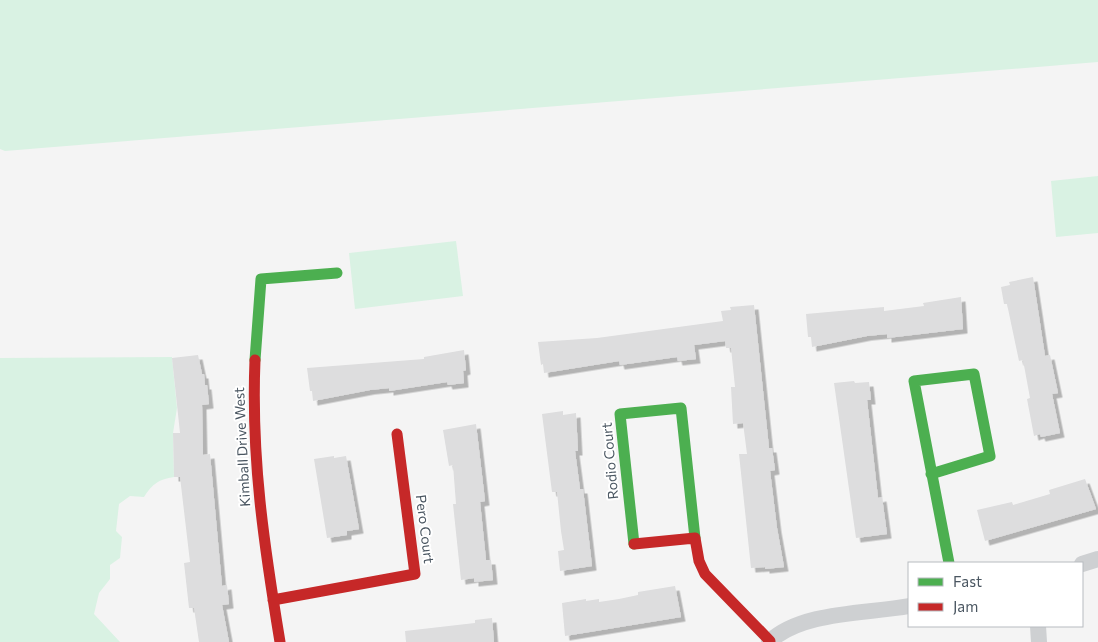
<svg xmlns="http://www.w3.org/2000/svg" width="1098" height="642" font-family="Commissioner,sans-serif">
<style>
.green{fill:#d9f2e3}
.building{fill:#ddddde;filter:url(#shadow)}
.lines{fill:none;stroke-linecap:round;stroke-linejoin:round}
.street{stroke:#ced0d2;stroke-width:16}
.fast{stroke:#4caf50;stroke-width:11}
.jam{stroke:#c62828;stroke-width:11}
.labels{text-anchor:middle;stroke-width:4;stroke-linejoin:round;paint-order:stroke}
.street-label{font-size:14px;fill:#4a5661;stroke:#fff}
</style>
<defs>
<filter id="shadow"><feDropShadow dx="4.5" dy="4.5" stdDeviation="0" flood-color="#0004"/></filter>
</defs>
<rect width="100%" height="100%" fill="#f4f4f4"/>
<path class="green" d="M 0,0 L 1098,0 L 1098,62 L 5,151 L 0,149 Z
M 1098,176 L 1098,233 L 1056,237 L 1051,181 Z
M 456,241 L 463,296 L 355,309 L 349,253 Z
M 172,357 L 177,408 L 173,433 L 174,477 C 159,479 152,484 144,497 L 130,496 L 119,504 L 116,531 L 122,537 L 120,558 L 110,565 L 110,579 L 99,593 L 94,614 L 120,642 L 0,642 L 0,358 Z"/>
<path class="building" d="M 1033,277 L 1045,356 L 1050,355 L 1058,393 L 1052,394 L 1060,433 L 1041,437 L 1040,434 L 1034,436 L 1027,399 L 1030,398 L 1023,360 L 1019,361 L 1007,304 L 1004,304 L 1001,287 L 1010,285 L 1009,282 Z
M 961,297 L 963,329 L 887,338 L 887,334 L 867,336 L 812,347 L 811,337 L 808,337 L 806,314 L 884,307 L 884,311 L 924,306 L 923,303 Z
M 754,305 L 769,448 L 772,448 L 775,470 L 770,471 L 777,528 L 784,567 L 765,569 L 765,567 L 751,568 L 739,454 L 747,454 L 743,423 L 733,424 L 731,387 L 735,387 L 731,348 L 726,348 L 725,341 L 694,345 L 696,359 L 678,361 L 677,357 L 620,365 L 619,361 L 544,373 L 543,364 L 541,365 L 538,342 L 597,338 L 723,321 L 721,311 L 731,310 L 730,307 Z
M 464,350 L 466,370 L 463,371 L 464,383 L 448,385 L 447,382 L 389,391 L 389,388 L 370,390 L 313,401 L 312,391 L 310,391 L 307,368 L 424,359 L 424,357 Z
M 198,355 L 202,374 L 204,374 L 205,385 L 207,385 L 209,404 L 202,405 L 203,455 L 210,454 L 222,586 L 227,585 L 229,604 L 222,605 L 229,642 L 199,642 L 194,608 L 189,608 L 184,563 L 190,562 L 180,477 L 174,477 L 173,433 L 180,433 L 172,358 Z
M 854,381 L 855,383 L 869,382 L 871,400 L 867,400 L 878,498 L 882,497 L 887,534 L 856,538 L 834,383 Z
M 563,411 L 563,415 L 576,413 L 578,451 L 575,451 L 580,489 L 583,489 L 592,566 L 560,571 L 558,551 L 564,550 L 561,531 L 557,492 L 552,492 L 542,414 Z
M 476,424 L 485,501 L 480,502 L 486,560 L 491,560 L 493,580 L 474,582 L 474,578 L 461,580 L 453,504 L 456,504 L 453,465 L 449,466 L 443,430 Z
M 334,456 L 334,458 L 346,456 L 359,529 L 347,531 L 347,535 L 327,538 L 314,459 Z
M 1085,479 L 1096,509 L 985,541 L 977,510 L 1012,502 L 1013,505 L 1050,494 L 1049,490 Z
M 675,586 L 681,617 L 565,636 L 562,603 L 586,599 L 586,601 L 599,599 L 599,602 L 619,599 L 638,595 L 638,592 Z
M 492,618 L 494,642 L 406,642 L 405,631 L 475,623 L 475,620 Z"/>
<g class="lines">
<path class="street" d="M 1082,564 L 1098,559
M 1038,626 L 1039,642
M 769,642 C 802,611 867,614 909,606"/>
<path class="fast" d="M 255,360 L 261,279 L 337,273
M 931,474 L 990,456 L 974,374 L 914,381 L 949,563
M 634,544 L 620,414 L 681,408 L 695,538"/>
<path class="jam" d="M 255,360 C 251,458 264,545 280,642
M 634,544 L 695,538 L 699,561 L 705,574 L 770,641
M 273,600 L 415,574 L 397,434"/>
</g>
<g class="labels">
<g class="street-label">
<text transform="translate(242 447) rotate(-93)" y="5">Kimball Drive West</text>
<text transform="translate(610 461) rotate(-95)" y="5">Rodio Court</text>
<text transform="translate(425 529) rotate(83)" y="5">Pero Court</text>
</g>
</g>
<rect x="908" y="562" width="175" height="65" fill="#ffffff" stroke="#b7bbc0"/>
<rect x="918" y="578" width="25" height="8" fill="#4caf50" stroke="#b7bbc0"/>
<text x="953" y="587" font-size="15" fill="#4a5661">Fast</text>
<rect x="918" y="603" width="25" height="8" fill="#c62828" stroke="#b7bbc0"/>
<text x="953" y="612" font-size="15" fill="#4a5661">Jam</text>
</svg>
